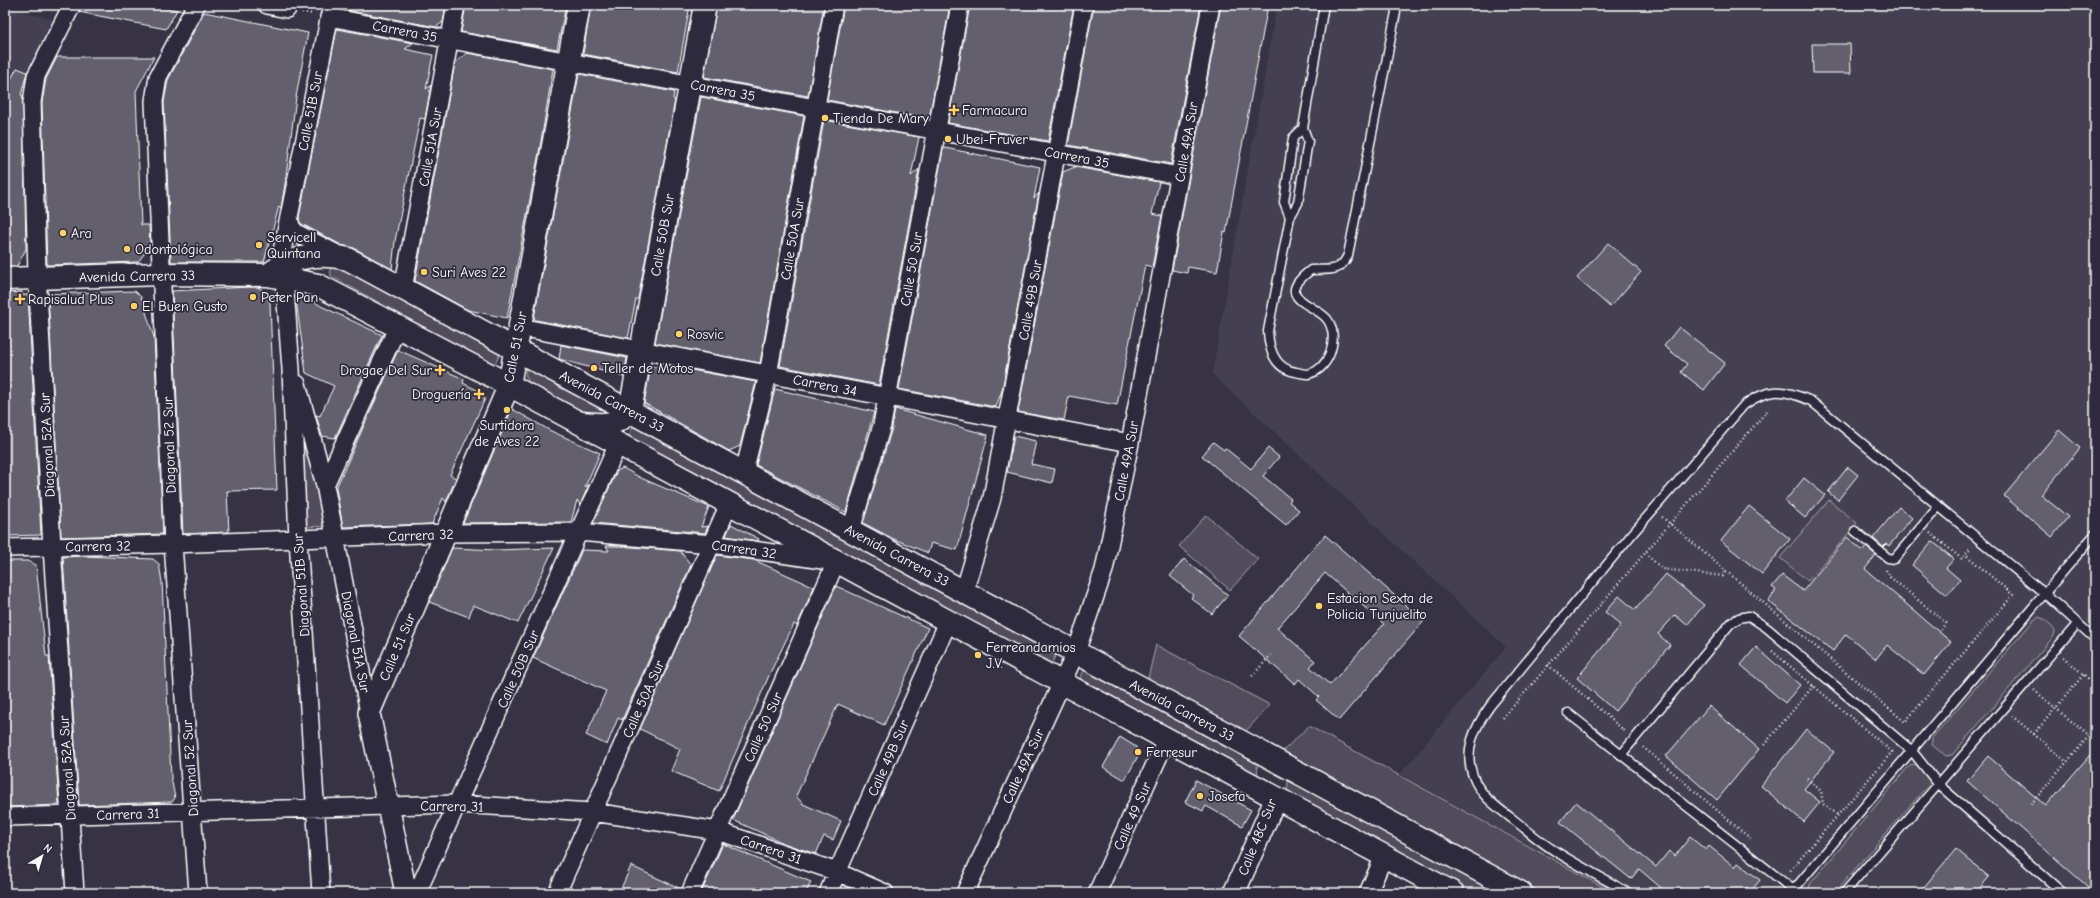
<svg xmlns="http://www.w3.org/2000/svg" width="2100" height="898" font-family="'Comic Neue',sans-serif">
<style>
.built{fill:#444051}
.green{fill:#514c5c;stroke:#a8a6ae}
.building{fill:#635f6d;stroke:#fff;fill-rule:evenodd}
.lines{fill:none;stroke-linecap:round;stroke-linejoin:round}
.service-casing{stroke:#fff;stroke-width:11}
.minor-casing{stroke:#fff;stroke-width:20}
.tertiary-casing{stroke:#fff;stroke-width:24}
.secondary-casing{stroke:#fff;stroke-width:25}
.path{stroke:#fff;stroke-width:2.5;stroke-dasharray:1 3;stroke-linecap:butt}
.service{stroke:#2f2a3d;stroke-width:8}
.minor{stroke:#2f2a3d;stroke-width:17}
.tertiary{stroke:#2f2a3d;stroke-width:21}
.secondary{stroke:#2f2a3d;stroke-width:22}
.poi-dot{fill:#ffd166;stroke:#2f2a3d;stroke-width:1.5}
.labels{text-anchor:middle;stroke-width:3.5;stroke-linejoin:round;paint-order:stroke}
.street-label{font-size:14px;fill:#fff;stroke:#2f2a3d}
.poi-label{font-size:14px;fill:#fff;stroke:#2f2a3d;text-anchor:start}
</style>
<rect width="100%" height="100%" fill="#373345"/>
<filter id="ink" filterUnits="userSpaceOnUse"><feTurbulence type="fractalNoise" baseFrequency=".025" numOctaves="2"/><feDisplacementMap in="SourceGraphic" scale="8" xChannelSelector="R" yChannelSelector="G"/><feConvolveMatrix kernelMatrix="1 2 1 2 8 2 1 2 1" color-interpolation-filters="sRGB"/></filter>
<g filter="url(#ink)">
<path class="built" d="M 1277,5 L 2095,5 L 2095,893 L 1614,893 L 1400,774 L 1506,647 L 1212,374 Z
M 5,8 L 52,19 L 19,95 L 5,96 Z"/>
<path class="green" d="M 338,264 L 501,352 L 494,366 L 331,276 L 330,268 Z
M 525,367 L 613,412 L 593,417 L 532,387 L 526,377 Z
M 298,391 L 327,526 L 305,527 Z
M 635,424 L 1057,652 L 1050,667 L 627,438 Z
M 1829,500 L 1857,523 L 1808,581 L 1780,558 Z
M 1206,515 L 1258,559 L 1230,590 L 1179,546 Z
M 2038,617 C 2045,618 2053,626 2055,632 L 2054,636 L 1952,755 L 1946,756 L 1932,745 L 1932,738 L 2034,620 Z
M 1156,645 L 1270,705 L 1244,733 L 1147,682 Z
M 1085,668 L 1257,762 L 1258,781 L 1077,685 Z
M 1309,726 L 1614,893 L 1543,893 L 1281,753 Z
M 1914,764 L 1927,773 L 1931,780 L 1930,783 L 1834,893 L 1813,893 L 1809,889 L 1810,884 L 1910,765 Z
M 1288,779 L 1503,893 L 1470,893 L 1287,798 Z"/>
<path class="building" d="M 82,5 L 153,5 L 177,10 L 166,29 L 79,12 Z
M 342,5 L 446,5 L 443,22 L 436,27 L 341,9 Z
M 466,5 L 566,5 L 557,49 L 461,32 Z
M 591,5 L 690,5 L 678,72 L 583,54 Z
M 717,5 L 824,5 L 808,96 L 704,77 Z
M 844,5 L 950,5 L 929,119 L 827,100 Z
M 970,5 L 1074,5 L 1048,141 L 948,123 Z
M 1094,5 L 1201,5 L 1171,164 L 1068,145 Z
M 1221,5 L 1268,5 L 1226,233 L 1224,232 L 1217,272 L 1188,267 L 1187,273 L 1172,270 Z
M 204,12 L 308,33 L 296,97 L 285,184 L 281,208 L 279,206 L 264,262 L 171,262 L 164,102 L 168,80 Z
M 337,29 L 413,43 L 405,49 L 433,55 L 426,89 L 431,85 L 425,119 L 420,118 L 395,241 L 392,269 L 354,248 L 341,245 L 300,223 L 299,217 Z
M 1812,44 L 1850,44 L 1851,73 L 1813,73 Z
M 467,53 L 553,69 L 540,147 L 507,318 L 468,310 L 415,281 L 455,63 Z
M 57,57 L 154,57 L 136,91 L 141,225 L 149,225 L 150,246 L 138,262 L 47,265 L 42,103 L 46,79 Z
M 17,68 L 27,72 L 21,95 L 23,96 L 26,249 L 17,266 L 5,266 L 5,79 L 11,79 Z
M 579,74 L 674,92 L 673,99 L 675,100 L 638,299 L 636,299 L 628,338 L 536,320 L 534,318 Z
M 701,97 L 804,116 L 760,363 L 655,343 Z
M 824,120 L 919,137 L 911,176 L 919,169 L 879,385 L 780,366 Z
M 945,148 L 1040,167 L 1034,198 L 1039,193 L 1002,390 L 996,407 L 899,389 L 943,150 Z
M 1075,167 L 1159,182 L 1152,214 L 1162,216 L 1152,267 L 1145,265 L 1117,405 L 1069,396 L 1064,420 L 1018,412 L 1063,172 Z
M 1608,243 L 1641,272 L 1610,307 L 1577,278 Z
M 249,287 L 258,287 L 262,290 L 270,303 L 277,490 L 227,491 L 229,532 L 183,534 L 172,291 Z
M 135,291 L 141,297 L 154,337 L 163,534 L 61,537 L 48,294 Z
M 22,292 L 22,295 L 28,295 L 41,535 L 5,536 L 5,293 Z
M 295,293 L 304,295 L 321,306 L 382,335 L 335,438 L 322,436 L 316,415 L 320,416 L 334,386 L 306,373 Z
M 1679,327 L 1725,363 L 1704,390 L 1681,372 L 1687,364 L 1664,346 Z
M 561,345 L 627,358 L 624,377 L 559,359 Z
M 398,350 L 464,379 L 463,383 L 483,393 L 485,399 L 450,475 L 456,478 L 446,502 L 443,498 L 432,524 L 343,527 L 336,488 Z
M 665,365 L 756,382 L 740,446 L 729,451 L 644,403 L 651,366 L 667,370 Z
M 775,389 L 874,412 L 846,512 L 756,465 Z
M 512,409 L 551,431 L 600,453 L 585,487 L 589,485 L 580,505 L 577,500 L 571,522 L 463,523 Z
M 895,409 L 988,435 L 957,550 L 931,543 L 928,553 L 894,539 L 863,523 L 892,428 Z
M 2059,430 L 2080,448 L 2041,495 L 2068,517 L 2052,537 L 2004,496 Z
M 1014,436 L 1036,441 L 1031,464 L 1055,469 L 1052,483 L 1007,472 Z
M 1213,442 L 1224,450 L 1225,448 L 1251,469 L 1268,448 L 1279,457 L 1263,476 L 1291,499 L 1289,502 L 1299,510 L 1286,525 L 1202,456 Z
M 1848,467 L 1858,475 L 1838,500 L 1828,492 Z
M 623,468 L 641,478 L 709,507 L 701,527 L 708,526 L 705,533 L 593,523 L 617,471 Z
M 1804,478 L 1825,495 L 1805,518 L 1785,501 Z
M 1749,506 L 1790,539 L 1762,574 L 1721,541 Z
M 1899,507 L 1912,518 L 1889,546 L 1886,544 L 1883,547 L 1873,538 Z
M 731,524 L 759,539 L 758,541 L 726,536 Z
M 1325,535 L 1424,621 L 1339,720 L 1316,700 L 1319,697 L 1299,679 L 1295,684 L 1239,636 ZM 1325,573 L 1384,624 L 1330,685 L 1310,667 L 1315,661 L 1277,628 Z
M 1847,537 L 1863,551 L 1866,547 L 1876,555 L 1865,569 L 1951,642 L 1924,675 L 1887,645 L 1876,659 L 1846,634 L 1833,651 L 1768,601 L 1776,590 L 1772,587 L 1782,575 L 1803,591 Z
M 1932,541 L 1954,559 L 1946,568 L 1960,580 L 1947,595 L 1912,565 Z
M 606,546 L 619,546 L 680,551 L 691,565 L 622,720 L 618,718 L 607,745 L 586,735 L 606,691 L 533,658 L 582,550 L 609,551 Z
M 452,548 L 497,550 L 554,548 L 518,623 L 473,605 L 469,617 L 429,602 Z
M 717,555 L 754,560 L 814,587 L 797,626 L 794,624 L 771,671 L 719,791 L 671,771 L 680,749 L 640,729 Z
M 85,556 L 153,559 L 159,564 L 162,582 L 171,777 L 175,798 L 172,802 L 79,805 L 63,557 Z
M 1184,559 L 1228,595 L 1212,614 L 1191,598 L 1193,595 L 1170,576 Z
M 5,561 L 28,561 L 36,565 L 46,656 L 49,656 L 59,805 L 5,807 Z
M 1666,574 L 1704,605 L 1687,625 L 1675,615 L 1658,634 L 1670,645 L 1615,711 L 1577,678 L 1621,625 L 1605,612 L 1619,596 L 1635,610 Z
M 836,586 L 928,628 L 884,725 L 838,704 L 796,796 L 803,804 L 841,821 L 833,840 L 824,836 L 816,854 L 786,844 L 733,820 Z
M 1756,647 L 1800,685 L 1785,703 L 1741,665 Z
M 1709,706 L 1759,749 L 1717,800 L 1666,756 Z
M 1806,729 L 1834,752 L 1804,789 L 1820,802 L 1804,822 L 1761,786 Z
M 1120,737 L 1136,747 L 1138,756 L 1125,780 L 1103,767 Z
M 2095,749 L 2095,893 L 1967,781 L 1988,756 L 2046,806 Z
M 1196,780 L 1251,810 L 1242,826 L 1206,806 L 1203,811 L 1185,802 Z
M 1576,802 L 1656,867 L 1669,851 L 1675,856 L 1690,837 L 1706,850 L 1709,846 L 1735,867 L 1738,863 L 1760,880 L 1751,891 L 1746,887 L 1741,893 L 1686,893 L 1678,886 L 1672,893 L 1667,893 L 1639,869 L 1631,879 L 1560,822 Z
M 723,844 L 811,882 L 806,893 L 701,893 Z
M 1956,849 L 1989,877 L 1976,893 L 1919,893 Z
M 631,866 L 681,889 L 680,893 L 619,893 Z"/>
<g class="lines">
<defs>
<path id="service" d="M 1324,5 L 1303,128 L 1308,141 L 1298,203 L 1290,217 L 1268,331 C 1269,350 1275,369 1296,372 C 1300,373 1305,374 1308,374 C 1330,370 1340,336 1327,319 C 1314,303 1272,299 1311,270 C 1329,269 1340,273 1348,255 L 1396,12 L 1394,5
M 1290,217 L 1284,202 L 1293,138 L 1303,128
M 1855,531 L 1888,558 L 1894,559 L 1939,506
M 1568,713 L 1796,892
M 1621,755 L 1731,623 L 1739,618 L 1749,616 L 1767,628 L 1912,751 L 1939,785 L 2063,893
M 1629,893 C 1604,879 1579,866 1555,851 C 1540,842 1527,830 1514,820 C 1498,808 1480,796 1473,776 C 1463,750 1475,727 1490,706 L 1633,533 L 1744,405 C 1769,387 1784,389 1811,401 L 2045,594 L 2095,639
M 1791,893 L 2095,534
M 1844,893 L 2078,623"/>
<path id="minor" d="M 72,5 L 36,76 L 32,102 L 37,273 L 52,547 L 75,893
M 196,5 L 158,77 L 154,101 L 173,544 L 198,893
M 267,5 L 287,9
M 329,17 L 1179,176
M 289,217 L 291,227 L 296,233 L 339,255
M 279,266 L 332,5
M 284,277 L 291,369 L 298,539 L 321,893
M 403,289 L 456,5
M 519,327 L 1130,443
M 297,384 L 325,485 L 369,713
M 744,472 L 768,375 L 834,5
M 325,485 L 398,326
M 851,530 L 882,425 L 960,5
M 5,548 L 173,544 L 445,533 L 579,532 L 712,544 L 836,562 L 690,893
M 964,592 L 992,498 L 1084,5
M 5,817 L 457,804 L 593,812 L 718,831 L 837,872 L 885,893
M 417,893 L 618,444
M 557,893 L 729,504
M 828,893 L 948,622
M 965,893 L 1076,652 L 1104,570 L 1130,443 L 1211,5
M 1097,893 L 1166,740
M 1368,893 L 1384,856"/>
<path id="tertiary" d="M 406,893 L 369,713 L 509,385
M 1234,893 L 1276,798"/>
<path id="secondary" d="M 268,275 C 292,256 319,252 348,259 L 1521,893
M 5,279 L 161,274 L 268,275 L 318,285 L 509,385 L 1453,893
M 509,385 L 579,5
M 582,423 C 600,425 617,427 630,411 L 705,5"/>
</defs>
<use href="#service" class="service-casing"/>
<use href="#minor" class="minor-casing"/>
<use href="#tertiary" class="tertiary-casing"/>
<use href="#secondary" class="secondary-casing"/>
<path class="path" d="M 302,12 L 313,14
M 1662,517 L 1905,722 L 2013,595 L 1965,554
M 1930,533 L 1962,559 L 1971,548
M 1645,553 L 1662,569 L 1723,576 L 1726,571
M 1886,570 L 1890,577 L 1946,623 L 1939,632
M 1772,651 L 1892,752 L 1789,872
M 2063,657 L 2095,684
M 1548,665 L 1626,732
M 1252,676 L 1271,655
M 2034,690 L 2089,736
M 2012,716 L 2067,762
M 1503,718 L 1767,411
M 2034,734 L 2084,674
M 1764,745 L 1815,684
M 1643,747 L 1752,840
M 1807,779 L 1821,791 L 1823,804 L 1838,815
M 2031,804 L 2095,729"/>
<use href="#service" class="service"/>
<use href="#minor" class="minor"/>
<use href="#tertiary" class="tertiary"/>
<use href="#secondary" class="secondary"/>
</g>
</g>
<g class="poi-dot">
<path d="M952 104h4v4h4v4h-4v4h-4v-4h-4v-4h4z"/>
<circle cx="825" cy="118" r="4"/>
<circle cx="948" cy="139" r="4"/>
<circle cx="63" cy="233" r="4"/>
<circle cx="259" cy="245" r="4"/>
<circle cx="127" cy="249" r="4"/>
<circle cx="424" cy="272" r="4"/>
<circle cx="253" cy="297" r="4"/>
<path d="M18 293h4v4h4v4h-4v4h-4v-4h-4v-4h4z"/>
<circle cx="134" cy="306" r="4"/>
<circle cx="679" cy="334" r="4"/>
<circle cx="594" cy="368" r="4"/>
<path d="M438 364h4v4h4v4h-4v4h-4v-4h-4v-4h4z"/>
<path d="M477 388h4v4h4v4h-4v4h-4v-4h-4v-4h4z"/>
<circle cx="507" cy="410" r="4"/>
<circle cx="1319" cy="606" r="4"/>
<circle cx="978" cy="655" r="4"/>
<circle cx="1138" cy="752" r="4"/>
<circle cx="1200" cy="796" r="4"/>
</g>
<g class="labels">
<g class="street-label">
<text transform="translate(405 31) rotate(11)" y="5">Carrera 35</text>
<text transform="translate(723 90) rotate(11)" y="5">Carrera 35</text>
<text transform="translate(310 111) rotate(-79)" y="5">Calle 51B Sur</text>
<text transform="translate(1186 142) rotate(-80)" y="5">Calle 49A Sur</text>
<text transform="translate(430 147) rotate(-80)" y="5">Calle 51A Sur</text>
<text transform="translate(1077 157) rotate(11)" y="5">Carrera 35</text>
<text transform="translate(662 235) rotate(-80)" y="5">Calle 50B Sur</text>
<text transform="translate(792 239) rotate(-80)" y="5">Calle 50A Sur</text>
<text transform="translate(911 269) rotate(-80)" y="5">Calle 50 Sur</text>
<text transform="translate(137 276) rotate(-1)" y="5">Avenida Carrera 33</text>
<text transform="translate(1030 300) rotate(-80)" y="5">Calle 49B Sur</text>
<text transform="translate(515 347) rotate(-79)" y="5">Calle 51 Sur</text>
<text transform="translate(825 385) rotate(11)" y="5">Carrera 34</text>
<text transform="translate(612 401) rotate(28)" y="5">Avenida Carrera 33</text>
<text transform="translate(47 445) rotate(-93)" y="5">Diagonal 52A Sur</text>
<text transform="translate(169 445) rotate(-92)" y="5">Diagonal 52 Sur</text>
<text transform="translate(1126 461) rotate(-79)" y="5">Calle 49A Sur</text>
<text transform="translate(421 535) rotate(-2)" y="5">Carrera 32</text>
<text transform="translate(98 546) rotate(-1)" y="5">Carrera 32</text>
<text transform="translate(744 549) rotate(8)" y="5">Carrera 32</text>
<text transform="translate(897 555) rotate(28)" y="5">Avenida Carrera 33</text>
<text transform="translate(301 585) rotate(-94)" y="5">Diagonal 51B Sur</text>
<text transform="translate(356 642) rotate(79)" y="5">Diagonal 51A Sur</text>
<text transform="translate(397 647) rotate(-67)" y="5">Calle 51 Sur</text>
<text transform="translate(518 669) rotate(-66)" y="5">Calle 50B Sur</text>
<text transform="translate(643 699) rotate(-66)" y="5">Calle 50A Sur</text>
<text transform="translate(1182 710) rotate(28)" y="5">Avenida Carrera 33</text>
<text transform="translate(763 727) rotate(-66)" y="5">Calle 50 Sur</text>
<text transform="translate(888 758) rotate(-66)" y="5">Calle 49B Sur</text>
<text transform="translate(1023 766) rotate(-65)" y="5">Calle 49A Sur</text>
<text transform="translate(67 768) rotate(-94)" y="5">Diagonal 52A Sur</text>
<text transform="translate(190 768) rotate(-94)" y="5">Diagonal 52 Sur</text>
<text transform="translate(452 806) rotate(1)" y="5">Carrera 31</text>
<text transform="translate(128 814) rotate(-2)" y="5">Carrera 31</text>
<text transform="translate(1132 816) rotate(-66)" y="5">Calle 49 Sur</text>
<text transform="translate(1257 837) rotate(-68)" y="5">Calle 48C Sur</text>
<text transform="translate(771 849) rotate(19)" y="5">Carrera 31</text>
</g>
<g class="poi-label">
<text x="962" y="115">Farmacura</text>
<text x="833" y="123">Tienda De Mary</text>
<text x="956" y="144">Ubei-Fruver</text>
<text x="71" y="238">Ara</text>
<text x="267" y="242">Servicell<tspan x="267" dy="16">Quintana</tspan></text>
<text x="135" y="254">Odontológica</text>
<text x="432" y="277">Suri Aves 22</text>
<text x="261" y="302">Peter Pan</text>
<text x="28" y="304">Rapisalud Plus</text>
<text x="142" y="311">El Buen Gusto</text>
<text x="687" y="339">Rosvic</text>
<text x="602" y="373">Teller de Motos</text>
<text x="432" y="375" text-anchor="end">Drogae Del Sur</text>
<text x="471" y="399" text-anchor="end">Droguería</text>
<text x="507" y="430" text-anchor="middle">Surtidora<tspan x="507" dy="16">de Aves 22</tspan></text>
<text x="1327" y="603">Estacion Sexta de<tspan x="1327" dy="16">Policia Tunjuelito</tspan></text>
<text x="986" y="652">Ferreandamios<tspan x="986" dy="16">J.V.</tspan></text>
<text x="1146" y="757">Ferresur</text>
<text x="1208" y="801">Josefa</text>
</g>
</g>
<rect width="2100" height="898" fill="none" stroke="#2f2a3d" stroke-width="20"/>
<rect x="10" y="10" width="2080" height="878" fill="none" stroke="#fff" stroke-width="1.5" filter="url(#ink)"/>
<g transform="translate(42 856) rotate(38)" stroke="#2f2a3d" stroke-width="3" paint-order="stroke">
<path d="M0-3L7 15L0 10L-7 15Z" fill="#ffffff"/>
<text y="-6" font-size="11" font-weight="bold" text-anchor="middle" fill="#ffffff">N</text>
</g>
</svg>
